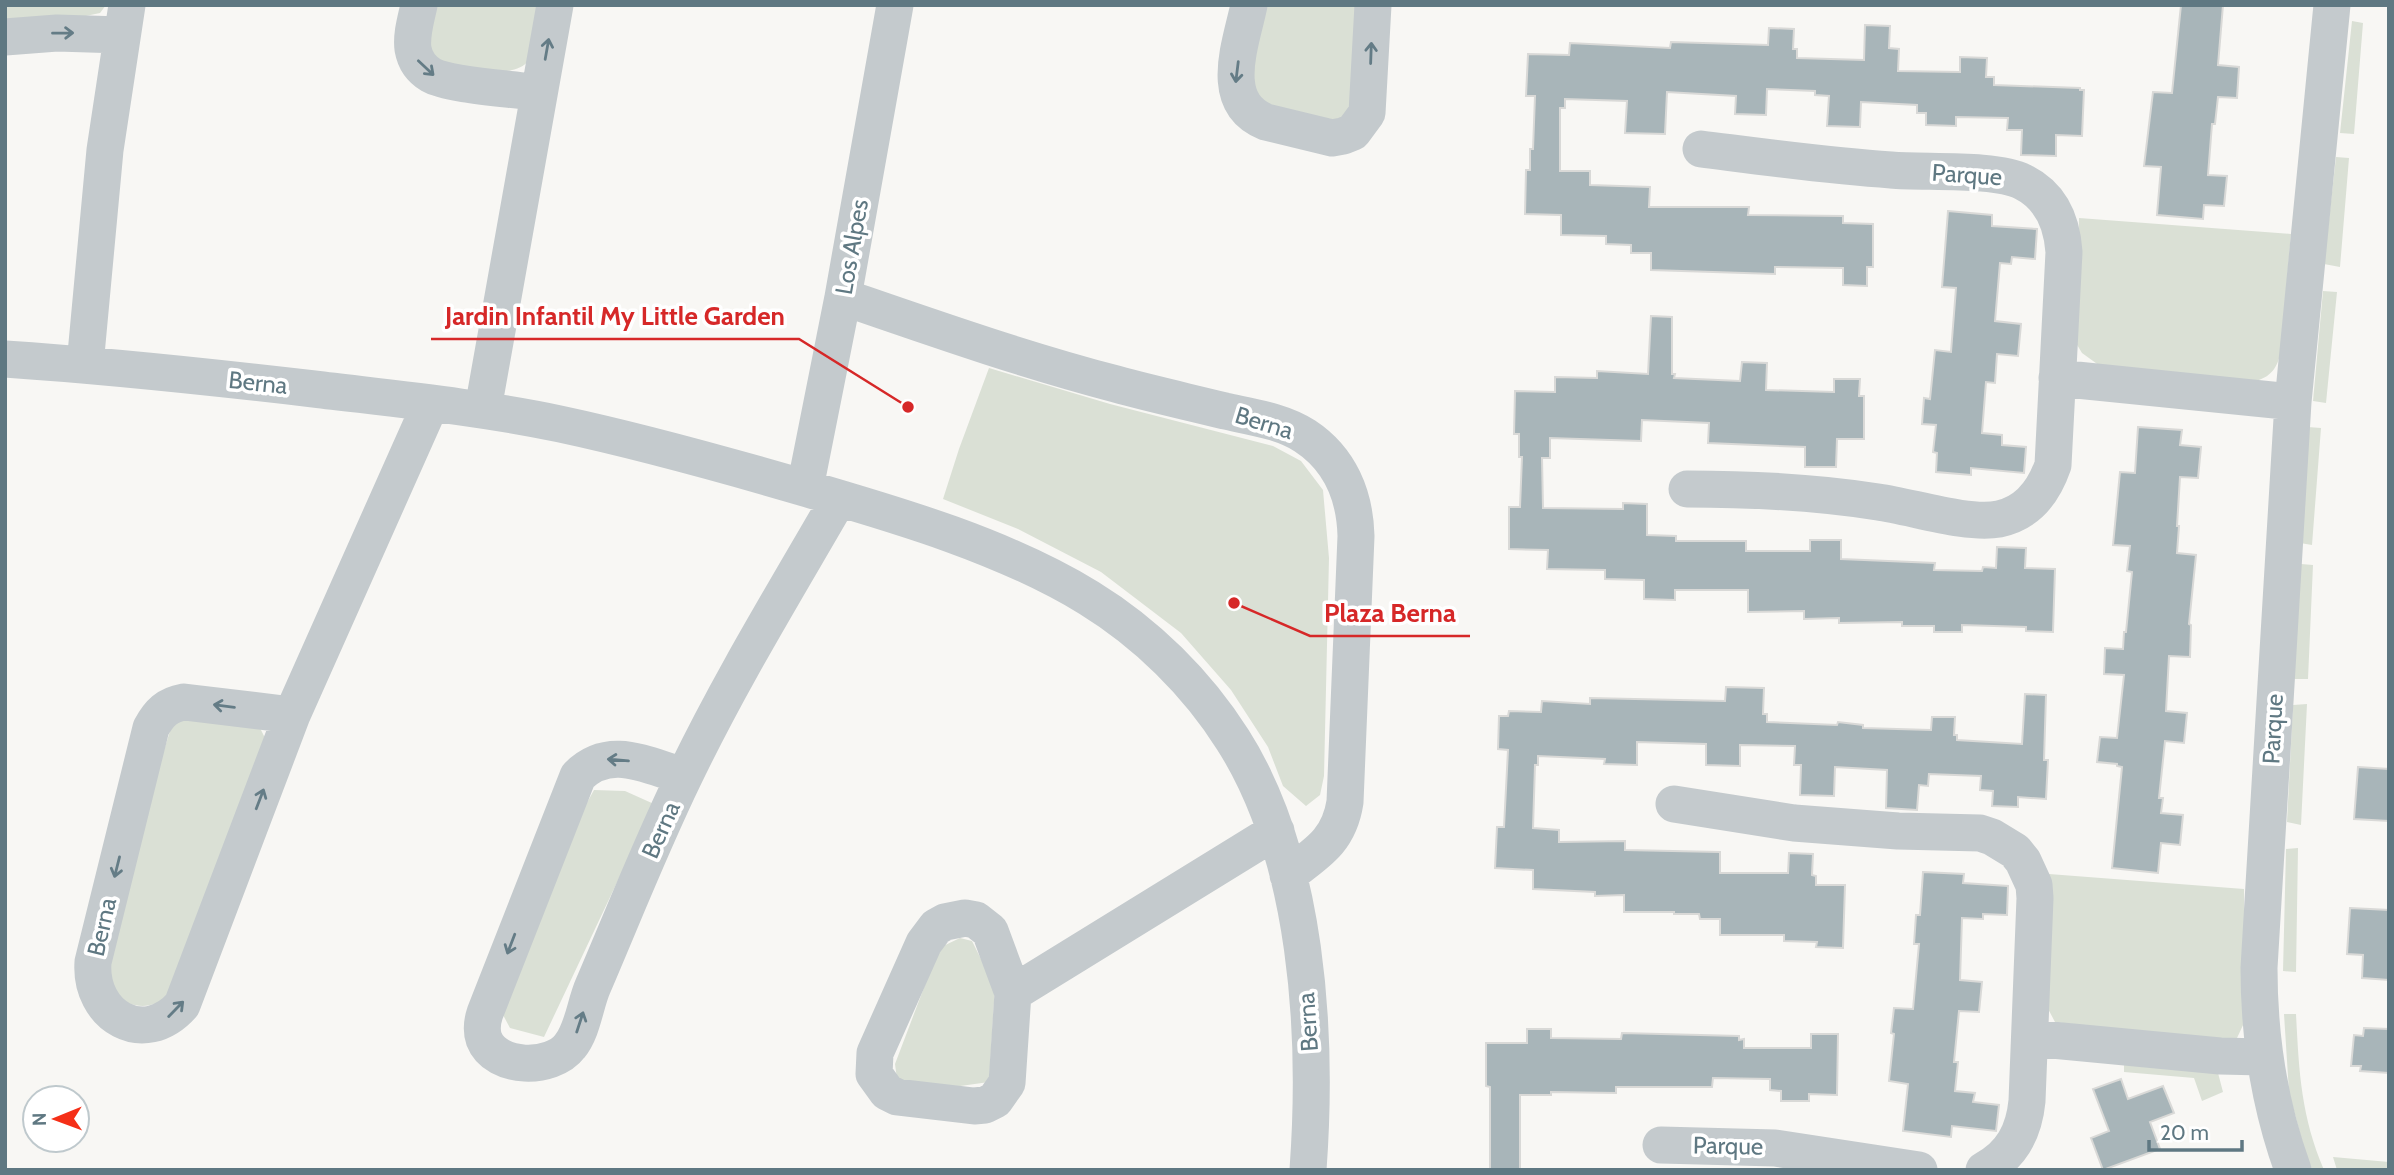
<svg xmlns="http://www.w3.org/2000/svg" width="2394" height="1175" font-family="Cabin,sans-serif">
<style>
.green{fill:#dae0d5}
.building{fill:#a8b5b9;stroke:#d9d9d7;stroke-width:2}
.lines{fill:none;stroke-linecap:round;stroke-linejoin:round}
.minor{stroke:#c4cacd;stroke-width:37}
.oneway{stroke:#647c86}
.labels{text-anchor:middle;stroke-width:7;stroke-linejoin:round;paint-order:stroke}
.street-label{font-size:24px;fill:#5f7882;stroke:#fff}
.leader{fill:none;stroke:#d62828;stroke-width:2.5}
.callout-dot{fill:#d62828;stroke:#fff;stroke-width:2.5}
.callout-label{font-size:26px;text-anchor:middle;font-weight:bold;fill:#d62828;stroke:#fff;stroke-width:7;stroke-linejoin:round;paint-order:stroke}
</style>
<rect width="100%" height="100%" fill="#f8f7f4"/>
<path class="green" d="M 5,5 L 106,5 L 100,13 L 76,18 L 5,21 Z
M 434,5 L 540,5 C 538,18 536,51 529,60 C 513,82 462,67 439,64 L 427,42 Z
M 1265,5 L 1358,5 L 1349,117 L 1335,122 L 1263,106 L 1250,85 Z
M 2352,21 L 2363,23 L 2354,134 L 2340,133 Z
M 2336,157 L 2349,158 L 2340,267 L 2324,264 Z
M 2079,218 L 2291,234 L 2281,348 C 2279,365 2273,376 2256,381 L 2100,366 L 2082,353 L 2076,343 Z
M 2323,291 L 2337,292 L 2326,403 L 2313,401 Z
M 989,368 L 1110,404 L 1273,446 L 1301,461 L 1323,490 L 1329,558 L 1324,776 L 1320,795 L 1306,806 L 1283,786 L 1268,747 L 1231,690 L 1181,633 L 1101,572 L 1018,529 L 943,499 L 959,449 Z
M 2308,427 L 2321,428 L 2312,545 L 2300,543 Z
M 2301,564 L 2313,565 L 2308,679 L 2294,679 Z
M 2307,704 L 2301,825 L 2287,822 L 2293,705 Z
M 177,717 L 259,726 L 265,738 L 171,997 C 148,1009 136,1009 113,996 L 107,962 L 142,819 L 171,728 Z
M 594,790 L 625,791 L 654,804 L 544,1037 L 510,1028 L 502,1013 L 574,826 Z
M 2298,848 L 2296,972 L 2283,971 L 2286,849 Z
M 2049,874 L 2244,889 L 2244,1023 L 2237,1038 L 2229,1042 L 2055,1022 L 2046,1005 L 2045,995 Z
M 960,938 L 972,941 L 995,987 L 989,1082 L 946,1088 L 897,1079 L 895,1064 L 939,948 Z
M 2284,1014 L 2296,1014 C 2299,1072 2301,1116 2324,1170 L 2312,1170 L 2305,1152 L 2289,1092 Z
M 2124,1063 L 2218,1073 L 2223,1092 L 2202,1101 L 2194,1078 L 2124,1072 Z
M 2333,1157 L 2389,1162 L 2389,1170 L 2337,1170 Z"/>
<path class="building" d="M 2181,5 L 2223,5 L 2218,65 L 2239,67 L 2237,98 L 2218,97 L 2215,124 L 2212,124 L 2208,175 L 2227,176 L 2224,206 L 2204,205 L 2203,219 L 2157,215 L 2161,167 L 2144,166 L 2153,92 L 2172,93 Z
M 1865,25 L 1890,26 L 1889,48 L 1899,49 L 1898,71 L 1960,72 L 1960,57 L 1987,58 L 1986,77 L 1994,77 L 1994,85 L 2080,88 L 2080,90 L 2084,90 L 2082,136 L 2056,135 L 2056,156 L 2021,155 L 2022,130 L 2007,130 L 2008,118 L 1956,117 L 1956,126 L 1926,125 L 1926,113 L 1917,113 L 1917,105 L 1861,102 L 1860,127 L 1827,126 L 1829,96 L 1815,95 L 1815,91 L 1767,89 L 1766,115 L 1735,114 L 1736,96 L 1667,92 L 1665,134 L 1625,133 L 1627,101 L 1565,99 L 1565,108 L 1560,108 L 1560,171 L 1590,171 L 1590,185 L 1650,187 L 1649,207 L 1749,207 L 1748,215 L 1843,216 L 1843,223 L 1873,224 L 1873,267 L 1867,267 L 1867,286 L 1843,285 L 1843,268 L 1775,267 L 1775,274 L 1651,270 L 1651,253 L 1631,253 L 1631,245 L 1606,244 L 1606,236 L 1561,235 L 1561,215 L 1525,214 L 1526,170 L 1530,170 L 1530,149 L 1533,149 L 1535,96 L 1526,96 L 1528,54 L 1569,55 L 1570,43 L 1670,48 L 1671,42 L 1768,45 L 1769,28 L 1794,29 L 1793,49 L 1797,49 L 1797,58 L 1864,60 Z
M 1948,211 L 1992,215 L 1992,226 L 2037,229 L 2035,259 L 2012,257 L 2011,264 L 2000,263 L 1995,321 L 2021,324 L 2018,356 L 1997,354 L 1995,383 L 1986,382 L 1982,433 L 2002,435 L 2002,445 L 2026,447 L 2024,473 L 1971,468 L 1971,475 L 1936,472 L 1937,453 L 1933,452 L 1936,425 L 1922,424 L 1924,398 L 1930,399 L 1935,350 L 1951,352 L 1956,288 L 1942,287 Z
M 1651,316 L 1672,317 L 1672,374 L 1675,374 L 1674,378 L 1740,381 L 1742,362 L 1767,363 L 1766,390 L 1834,392 L 1834,379 L 1860,379 L 1859,396 L 1864,396 L 1864,439 L 1837,439 L 1836,467 L 1805,467 L 1805,447 L 1708,443 L 1709,423 L 1642,420 L 1641,441 L 1550,438 L 1550,458 L 1542,458 L 1543,508 L 1623,509 L 1623,503 L 1647,504 L 1647,535 L 1676,536 L 1676,541 L 1746,541 L 1746,551 L 1810,551 L 1810,540 L 1841,540 L 1841,559 L 1935,563 L 1934,570 L 1982,571 L 1983,567 L 1996,568 L 1997,547 L 2026,548 L 2025,568 L 2055,569 L 2053,632 L 2026,631 L 2026,627 L 1962,625 L 1962,632 L 1934,632 L 1934,626 L 1902,626 L 1902,622 L 1839,623 L 1839,618 L 1804,619 L 1804,611 L 1748,612 L 1748,590 L 1675,590 L 1675,600 L 1644,599 L 1644,580 L 1605,579 L 1605,570 L 1547,569 L 1548,550 L 1509,549 L 1509,507 L 1520,507 L 1522,457 L 1519,457 L 1519,434 L 1514,434 L 1515,391 L 1555,392 L 1555,377 L 1597,378 L 1597,371 L 1648,374 Z
M 2138,427 L 2182,430 L 2180,445 L 2201,447 L 2198,478 L 2180,477 L 2177,526 L 2179,526 L 2177,553 L 2196,555 L 2189,624 L 2191,625 L 2190,657 L 2169,656 L 2166,711 L 2187,713 L 2184,743 L 2165,741 L 2159,798 L 2163,798 L 2161,813 L 2183,815 L 2180,845 L 2161,843 L 2158,873 L 2112,868 L 2122,767 L 2117,766 L 2117,764 L 2097,762 L 2100,737 L 2117,738 L 2124,675 L 2104,674 L 2105,648 L 2123,649 L 2124,632 L 2126,632 L 2132,572 L 2127,571 L 2130,546 L 2113,545 L 2120,472 L 2135,473 Z
M 1726,687 L 1764,688 L 1763,714 L 1767,714 L 1767,722 L 1837,725 L 1838,722 L 1863,725 L 1863,728 L 1931,730 L 1932,717 L 1955,717 L 1954,735 L 1957,735 L 1957,740 L 2022,744 L 2025,694 L 2046,695 L 2044,760 L 2048,760 L 2046,799 L 2018,797 L 2018,807 L 1992,806 L 1993,791 L 1980,790 L 1981,776 L 1929,774 L 1928,786 L 1919,785 L 1917,810 L 1886,808 L 1887,770 L 1835,767 L 1834,796 L 1800,795 L 1801,765 L 1794,765 L 1795,746 L 1740,745 L 1740,766 L 1706,765 L 1706,744 L 1637,742 L 1637,765 L 1604,764 L 1605,759 L 1538,756 L 1538,765 L 1535,765 L 1533,828 L 1559,830 L 1559,842 L 1625,841 L 1625,850 L 1720,852 L 1720,873 L 1788,873 L 1789,853 L 1813,854 L 1812,875 L 1816,876 L 1816,885 L 1845,885 L 1843,948 L 1816,947 L 1817,942 L 1784,941 L 1784,935 L 1720,935 L 1720,919 L 1700,919 L 1699,914 L 1674,914 L 1674,912 L 1624,912 L 1624,895 L 1595,896 L 1595,892 L 1533,889 L 1533,870 L 1495,868 L 1497,827 L 1504,827 L 1508,750 L 1498,749 L 1499,716 L 1508,716 L 1509,711 L 1541,712 L 1542,701 L 1590,704 L 1590,698 L 1725,701 Z
M 2358,767 L 2389,769 L 2389,821 L 2354,819 Z
M 1923,872 L 1964,874 L 1963,883 L 2008,886 L 2007,915 L 1983,914 L 1983,919 L 1962,918 L 1960,980 L 1982,982 L 1979,1012 L 1959,1011 L 1954,1062 L 1958,1062 L 1955,1091 L 1975,1093 L 1973,1102 L 1999,1105 L 1996,1131 L 1952,1126 L 1951,1137 L 1903,1131 L 1908,1084 L 1889,1081 L 1894,1034 L 1891,1033 L 1894,1008 L 1913,1009 L 1919,944 L 1914,944 L 1916,915 L 1920,915 Z
M 2350,908 L 2389,910 L 2389,980 L 2362,978 L 2363,955 L 2347,954 Z
M 2364,1028 L 2389,1029 L 2389,1073 L 2360,1071 L 2361,1066 L 2351,1066 L 2354,1035 L 2363,1036 Z
M 1527,1029 L 1551,1029 L 1551,1038 L 1621,1039 L 1622,1033 L 1739,1036 L 1739,1040 L 1744,1039 L 1744,1048 L 1811,1048 L 1811,1034 L 1838,1034 L 1837,1095 L 1809,1094 L 1809,1101 L 1781,1101 L 1781,1091 L 1770,1090 L 1770,1079 L 1713,1078 L 1712,1087 L 1616,1087 L 1616,1093 L 1551,1092 L 1551,1095 L 1520,1095 L 1520,1170 L 1490,1170 L 1490,1087 L 1486,1086 L 1486,1043 L 1527,1043 Z
M 2121,1079 L 2128,1099 L 2163,1086 L 2174,1113 L 2150,1122 L 2160,1149 L 2103,1170 L 2091,1138 L 2109,1131 L 2093,1089 Z"/>
<g class="lines">
<path class="minor" d="M 419,5 C 416,19 411,35 413,49 C 415,60 421,69 431,75 C 448,85 515,89 539,93
M 1249,5 C 1241,44 1217,102 1266,122 L 1332,138 L 1343,136 L 1353,132 L 1367,113 L 1373,5
M 5,37 L 57,33 L 121,35
M 843,297 C 933,328 1024,360 1116,384 C 1152,394 1189,402 1225,411 C 1252,417 1282,421 1305,436 C 1340,459 1355,496 1356,536 L 1345,802 C 1339,841 1317,853 1288,875
M 5,359 C 109,366 211,377 314,389 C 396,399 479,407 560,424 C 644,442 726,465 808,489 C 901,516 1006,547 1089,598 C 1146,633 1197,683 1233,740 C 1308,858 1318,1033 1308,1170
M 85,365 L 105,150 L 127,5
M 2057,378 L 2293,402
M 483,409 L 555,5
M 805,488 L 843,297 L 895,5
M 1687,489 C 1751,489 1815,492 1878,502 C 1913,507 1967,525 1999,519 C 2028,513 2044,491 2053,465 L 2064,252 C 2062,222 2051,196 2023,182 C 1996,168 1925,173 1891,170 C 1828,166 1764,157 1701,149
M 292,715 L 184,702 C 167,705 159,713 151,728 L 93,962 C 89,1016 144,1048 182,1005 L 292,715 L 431,403
M 684,776 C 647,766 610,744 578,776 L 485,1013 C 482,1022 481,1030 484,1039 C 496,1070 552,1070 570,1046 C 583,1030 585,1004 593,986 C 623,916 651,845 684,777 C 730,681 786,590 839,498
M 1674,804 L 1794,823 L 1898,831 L 1980,833 L 1992,837 L 2015,851 L 2023,861 L 2034,885 L 2035,898 L 2027,1101 C 2024,1132 2012,1155 1984,1170
M 965,918 L 976,920 L 990,931 L 1013,993 L 1007,1083 L 995,1100 L 985,1105 L 974,1106 L 897,1097 L 887,1092 L 874,1074 L 875,1053 L 924,943 L 936,927 L 945,922 Z
M 1013,993 L 1276,831
M 2030,1038 L 2220,1056 L 2263,1057
M 1661,1145 L 1775,1148 L 1919,1170
M 2293,1170 C 2269,1104 2259,1039 2259,968 L 2293,402 L 2332,5"/>
</g>
<defs><path id="oneway-shaft" d="M-6 0H5M1.5-3L5.5 0L1.5 3" fill="none" stroke-width="1.6" stroke-linecap="round" stroke-linejoin="round" transform="scale(1.75)"/></defs>
<g class="oneway">
<use href="#oneway-shaft" transform="translate(63 33) rotate(-1)"/>
<use href="#oneway-shaft" transform="translate(547 49) rotate(-80)"/>
<use href="#oneway-shaft" transform="translate(1371 53) rotate(-88)"/>
<use href="#oneway-shaft" transform="translate(426 68) rotate(43)"/>
<use href="#oneway-shaft" transform="translate(1237 72) rotate(97)"/>
<use href="#oneway-shaft" transform="translate(224 706) rotate(-173)"/>
<use href="#oneway-shaft" transform="translate(618 760) rotate(-175)"/>
<use href="#oneway-shaft" transform="translate(260 799) rotate(-69)"/>
<use href="#oneway-shaft" transform="translate(117 867) rotate(104)"/>
<use href="#oneway-shaft" transform="translate(511 944) rotate(111)"/>
<use href="#oneway-shaft" transform="translate(176 1009) rotate(-46)"/>
<use href="#oneway-shaft" transform="translate(580 1022) rotate(-72)"/>
</g>
<g class="labels">
<g class="street-label">
<text transform="translate(1967 175) rotate(4)" y="8">Parque</text>
<text transform="translate(852 247) rotate(-80)" y="8">Los Alpes</text>
<text transform="translate(258 383) rotate(6)" y="8">Berna</text>
<text transform="translate(1264 423) rotate(17)" y="8">Berna</text>
<text transform="translate(2273 729) rotate(-87)" y="8">Parque</text>
<text transform="translate(661 830) rotate(-66)" y="8">Berna</text>
<text transform="translate(102 927) rotate(-77)" y="8">Berna</text>
<text transform="translate(1308 1022) rotate(-94)" y="8">Berna</text>
<text transform="translate(1728 1146) rotate(1)" y="8">Parque</text>
</g>
</g>
<path class="leader" d="M908 407L799 339H431M1234 603L1310 636H1470"/>
<g class="callout-dot">
<circle cx="908" cy="407" r="7"/>
<circle cx="1234" cy="603" r="7"/>
</g>
<g class="callout-label">
<text x="615" y="325">Jardin Infantil My Little Garden</text>
<text x="1390" y="622">Plaza Berna</text>
</g>
<rect width="2394" height="1175" fill="none" stroke="#5f7882" stroke-width="14"/>
<g transform="translate(56 1119) rotate(269)"><circle r="33" fill="#ffffff" stroke="#bfc9cd" stroke-width="2"/>
<path d="M0-5L12 26L0 18L-12 26Z" fill="#f52f17"/>
<text y="-10" font-size="19" font-weight="bold" text-anchor="middle" fill="#5f7882">N</text>
</g>
<path d="M2149 1140v10h93v-10" fill="none" stroke="#5f7882" stroke-width="3.5"/>
<text x="2160" y="1140" font-size="21" fill="#5f7882" stroke="#ffffff" stroke-width="5" paint-order="stroke">20 m</text>
</svg>
